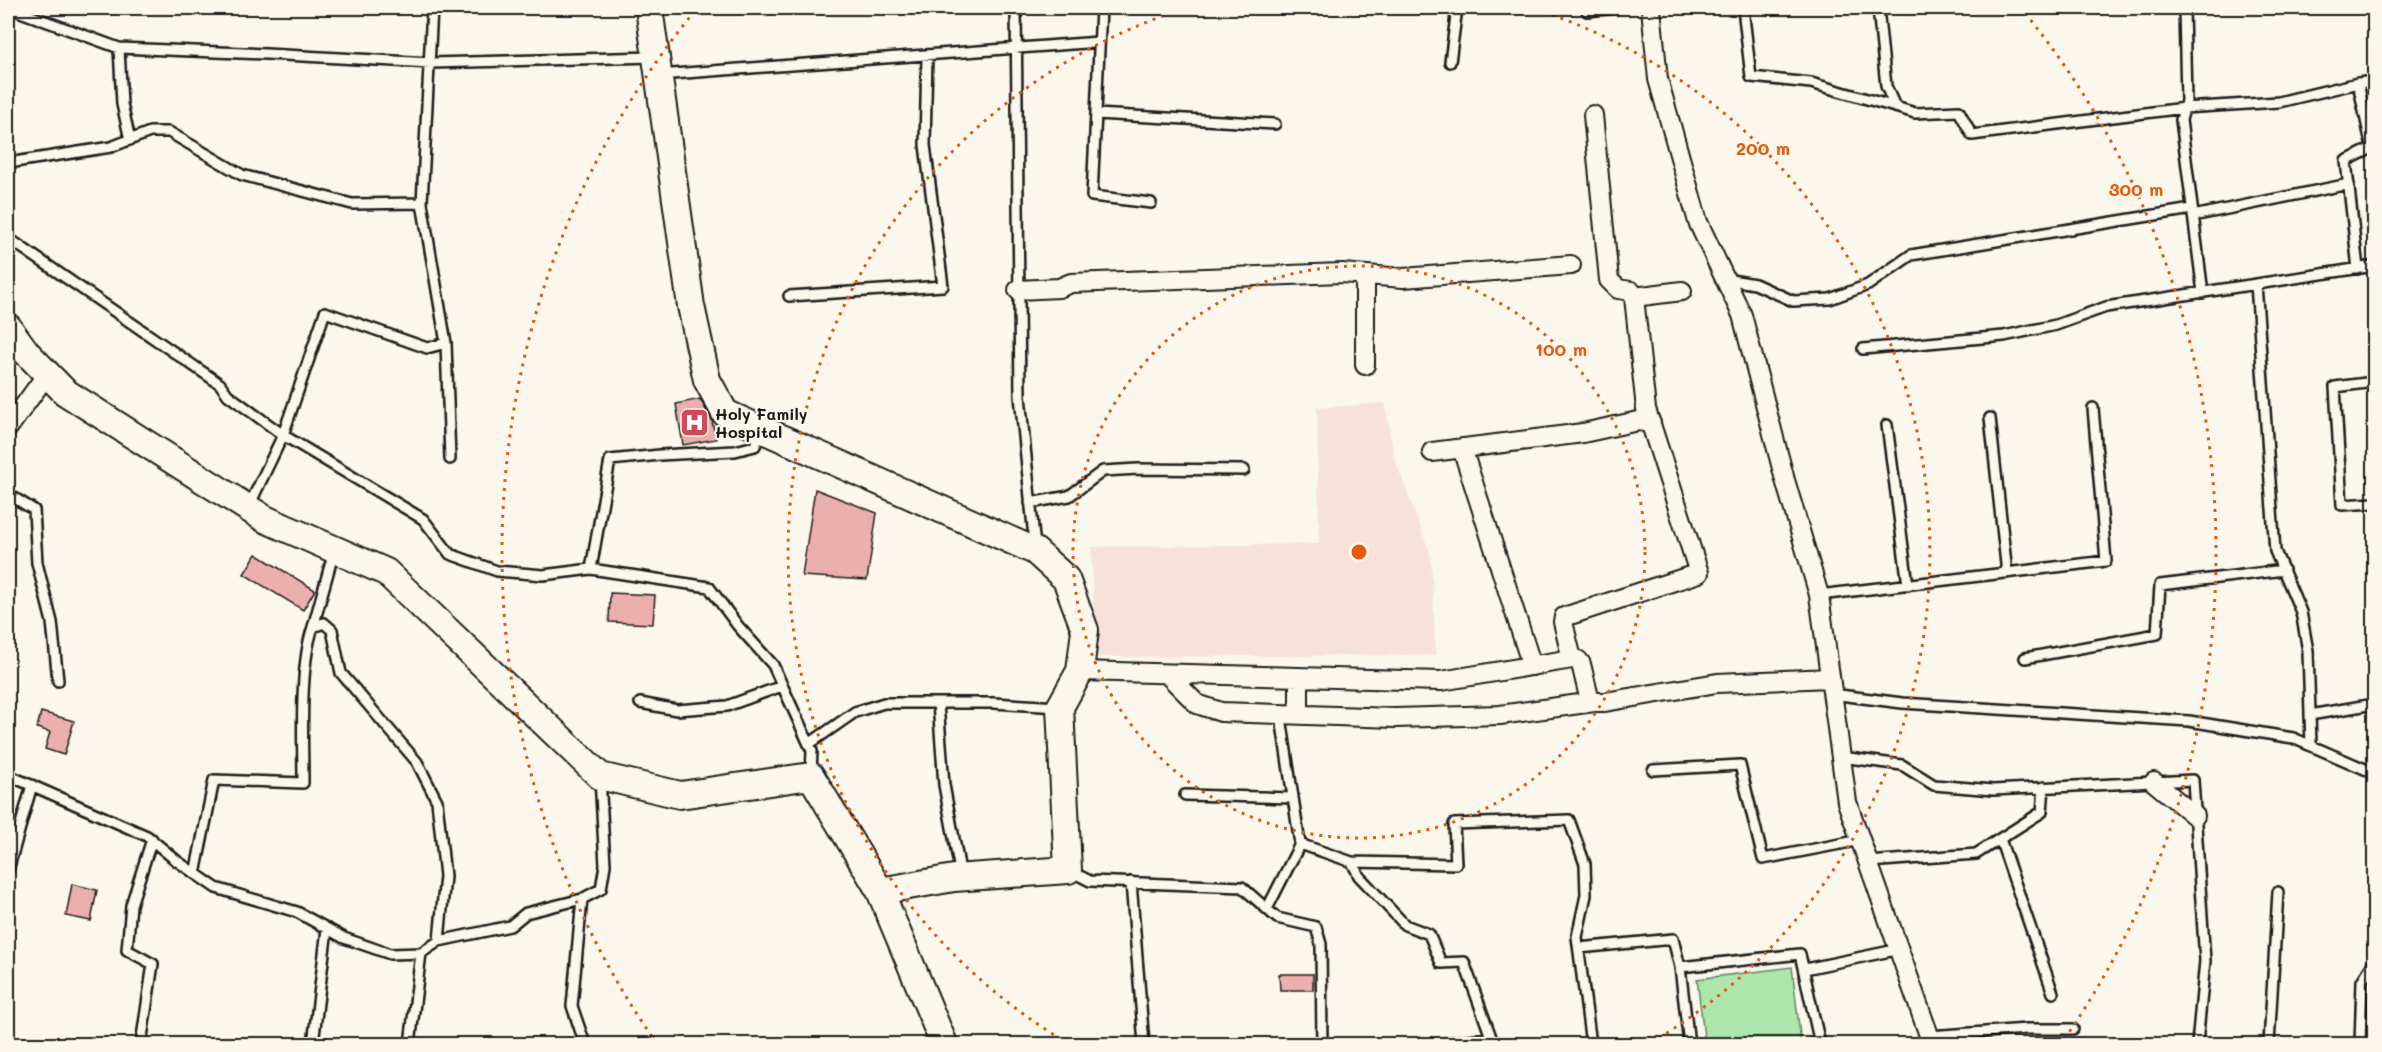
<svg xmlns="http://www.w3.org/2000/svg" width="2382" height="1052" font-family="Mali,sans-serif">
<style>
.built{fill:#f6e2d9}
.green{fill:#ace6ab;stroke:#648164;stroke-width:1.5}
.building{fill:#ebb0ad;stroke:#1c1c1c;stroke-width:1.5}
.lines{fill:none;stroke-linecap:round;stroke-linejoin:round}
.lane-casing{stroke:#1c1c1c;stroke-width:14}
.street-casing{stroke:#1c1c1c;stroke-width:22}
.secondary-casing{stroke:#1c1c1c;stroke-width:30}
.lane{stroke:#fbf7ec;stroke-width:9}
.street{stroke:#fbf7ec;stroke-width:18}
.secondary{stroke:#fbf7ec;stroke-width:26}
.ring{fill:none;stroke:#e8590c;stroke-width:3;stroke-dasharray:3 6}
.labels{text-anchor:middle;stroke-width:4.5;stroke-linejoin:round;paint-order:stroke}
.poi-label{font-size:16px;font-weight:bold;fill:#1c1c1c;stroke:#fbf7ec;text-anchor:start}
.centre{fill:#e8590c;stroke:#fbf7ec;stroke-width:3}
.ring-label{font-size:18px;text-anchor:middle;font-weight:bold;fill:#e8590c;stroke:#fbf7ec;stroke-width:4.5;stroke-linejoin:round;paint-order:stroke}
</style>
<rect width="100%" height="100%" fill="#fbf7ec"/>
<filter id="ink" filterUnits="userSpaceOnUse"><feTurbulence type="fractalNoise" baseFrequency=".0167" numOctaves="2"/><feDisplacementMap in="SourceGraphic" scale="12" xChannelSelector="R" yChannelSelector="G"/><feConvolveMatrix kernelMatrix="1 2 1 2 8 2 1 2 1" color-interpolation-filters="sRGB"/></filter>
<g filter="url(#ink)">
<path class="built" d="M 1385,403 L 1394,457 L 1431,556 L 1436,655 L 1096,657 L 1091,547 L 1319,544 L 1317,408 Z"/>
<path class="green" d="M 1792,967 L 1801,1044 L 1705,1044 L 1697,979 Z"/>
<path class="building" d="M 700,399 L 712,421 L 716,439 L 683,445 L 676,404 Z
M 815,489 L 877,513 L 867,580 L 802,576 Z
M 256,554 L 315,590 L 303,610 L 244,574 Z
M 610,593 L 655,595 L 653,624 L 609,622 Z
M 41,712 L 74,721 L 64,755 L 45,749 L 50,732 L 37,728 Z
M 72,884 L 97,890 L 91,921 L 66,916 Z
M 1279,974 L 1313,974 L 1313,990 L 1280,990 Z"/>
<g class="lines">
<defs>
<path id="lane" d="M 14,8 L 15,10 L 119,48 L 266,54 L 431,63 L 654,57
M 432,8 L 422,203 L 446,343 L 450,459
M 1016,8 L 1020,396 L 1035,548
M 1101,8 L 1092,196 L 1151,203
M 1743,8 L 1751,77 L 1811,83 L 1895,107
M 1878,8 L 1886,86 L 1895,107 L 1915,113 L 1959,111 L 1972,135 L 2184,108 L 2279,102 L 2358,83 L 2374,81
M 2184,8 L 2186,101 L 2181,120 L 2203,293
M 1587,11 L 1617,8
M 119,48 L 122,104 L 130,140
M 1450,62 L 1457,8
M 659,75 L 1099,42
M 1096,114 L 1275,124
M 8,163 L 111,147 L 150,132 L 169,132 L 242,175 L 352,204 L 422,203
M 2193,216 L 2349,184
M 8,238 L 220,384 L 228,395 L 283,435 L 423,519 L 450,554 L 497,571 L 543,575 L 591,569
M 2358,269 L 2346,161 L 2372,148 L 2358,83
M 1725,279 L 1755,284 L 1793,301 L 1830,299 L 1868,285 L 1911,255 L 2192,209
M 2256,284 L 2275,551 L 2301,612 L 2308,651 L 2311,745
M 789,296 L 943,286 L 925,145 L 927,56
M 1863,349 L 2004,336 L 2056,325 L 2106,307 L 2374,266
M 2374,382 L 2335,387 L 2342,505 L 2374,503
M 1990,418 L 2007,573
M 1887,425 L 1908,585
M 760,432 L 755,446 L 735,451 L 660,455 L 610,460 L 591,569 L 709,587 L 738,626 L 773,665 L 812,751 L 811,774
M 8,494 L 34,510 L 37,563 L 52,622 L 58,681
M 1030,503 L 1069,496 L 1103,471 L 1138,469 L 1244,470
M 249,506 L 283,435 L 325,312 L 427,348 L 446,343
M 1819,595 L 2106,561 L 2093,408
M 313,627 L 334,551
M 2025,658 L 2157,634 L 2160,585 L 2284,570
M 1832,694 L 1902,703 L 2189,721 L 2293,738 L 2374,773
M 640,703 L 677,710 L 727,706 L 782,686
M 938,703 L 944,785 L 961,876
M 2310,715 L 2374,704
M 809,744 L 855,712 L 884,703 L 994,703 L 1059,707
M 1841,757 L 1902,765 L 1934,785 L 1993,790 L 2193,780 L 2205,961 L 2197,1044
M 1653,770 L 1740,765 L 1763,859 L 1861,840
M 8,775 L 147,836 L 177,861 L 216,888 L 297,912 L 344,938 L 390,954 L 421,953 L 439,941 L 510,926 L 526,913 L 582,899 L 601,889 L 605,865 L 600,778
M 1185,795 L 1293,798
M 2000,839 L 2053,993
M 1300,844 L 1352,862 L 1456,864 L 1454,824 L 1569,820 L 1585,864 L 1586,895 L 1577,937 L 1591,1044
M 1352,862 L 1359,876 L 1405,925 L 1429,934 L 1441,963 L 1464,962 L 1491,1037 L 1440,1044
M 1868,862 L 1976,854 L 2042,812 L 2044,787
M 8,870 L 32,785
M 1068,870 L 1090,881 L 1242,887 L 1277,918 L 1316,927 L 1321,944 L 1322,1044
M 195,874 L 214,780 L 303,783 C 303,739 299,668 313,627 L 324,623 L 332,630 L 341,673 L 417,762 L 437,801 L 445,876 L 439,941
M 1131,882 L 1144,1044
M 582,899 L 572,1006 L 585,1044
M 1267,909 L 1300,844 L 1282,724
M 1579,948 L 1673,939 L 1680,967 L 1689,1044
M 1680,967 L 1800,954 L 1820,1044
M 1805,969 L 1900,949
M 1929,1036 L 2027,1029 L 2073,1029
M 141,1044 L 153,964 L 127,950 L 131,905 L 152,839
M 313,1044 L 327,929
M 410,1044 L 421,953
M 2269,1044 L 2278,892
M 2360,1044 L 2362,981 L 2374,962"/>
<path id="street" d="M 1651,8 L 1658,79 L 1698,222 L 1742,315 L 1785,480 L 1819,595 L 1847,802 L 1932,1044
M 1593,115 L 1609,280 L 1618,289 L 1631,291 L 1634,297 L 1682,291
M 1365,275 L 1365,365
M 1018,290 L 1059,288 L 1071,283 L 1342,273 L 1403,278 L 1571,265
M 8,428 L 47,374
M 1462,448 L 1532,666
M 1432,452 L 1583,433 L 1638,421 L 1651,423
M 1572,659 L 1563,622 L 1564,617 L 1699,573 L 1646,409 L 1634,297
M 1080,671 L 1441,681 L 1572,659 L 1578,660 L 1581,664 L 1589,697 L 1594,702 L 1605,702 L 1717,683 L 1830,678
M 1167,674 L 1197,704 L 1221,712 L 1395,718 L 1500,715 L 1594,702
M 1299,714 L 1299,677
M 2154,782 L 2195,816"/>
<path id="secondary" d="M 649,8 L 691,306 L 707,380 L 725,413 L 1035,551 L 1066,579 L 1085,630 L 1080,671 L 1060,707 L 1068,870 L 954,878 L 880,891
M 8,327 L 27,353 L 65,392 L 265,519 L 386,572 L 600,776 L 680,795 L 811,776 L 880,891 L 944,1044"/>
</defs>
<use href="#lane" class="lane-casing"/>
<use href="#street" class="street-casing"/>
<use href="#secondary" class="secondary-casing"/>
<use href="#lane" class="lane"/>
<use href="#street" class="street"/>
<use href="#secondary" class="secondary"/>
</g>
</g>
<g class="ring">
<circle cx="1359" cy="552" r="286"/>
<path d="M1069 1044A571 571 0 0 1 1183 9M1535 9A571 571 0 0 1 1649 1044"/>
<path d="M657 1044A857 857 0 0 1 693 13M2025 13A857 857 0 0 1 2061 1044"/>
</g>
<defs>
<symbol id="hospital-square" viewBox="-11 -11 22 22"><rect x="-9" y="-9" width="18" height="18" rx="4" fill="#d1495b" stroke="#fbf7ec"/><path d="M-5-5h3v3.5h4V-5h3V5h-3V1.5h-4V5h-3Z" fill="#fff"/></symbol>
</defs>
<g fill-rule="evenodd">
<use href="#hospital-square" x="678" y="406" width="33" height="33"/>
</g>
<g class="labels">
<g class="poi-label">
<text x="715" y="420">Holy Family<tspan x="715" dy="18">Hospital</tspan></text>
</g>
</g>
<circle cx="1359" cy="552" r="9" class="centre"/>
<g class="ring-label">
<text x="1763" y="155">200 m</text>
<text x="2136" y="196">300 m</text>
<text x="1561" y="356">100 m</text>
</g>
<rect width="2382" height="1052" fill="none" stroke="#fbf7ec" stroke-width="30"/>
<rect x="15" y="15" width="2352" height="1022" fill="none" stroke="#1c1c1c" stroke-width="2" filter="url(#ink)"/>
</svg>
